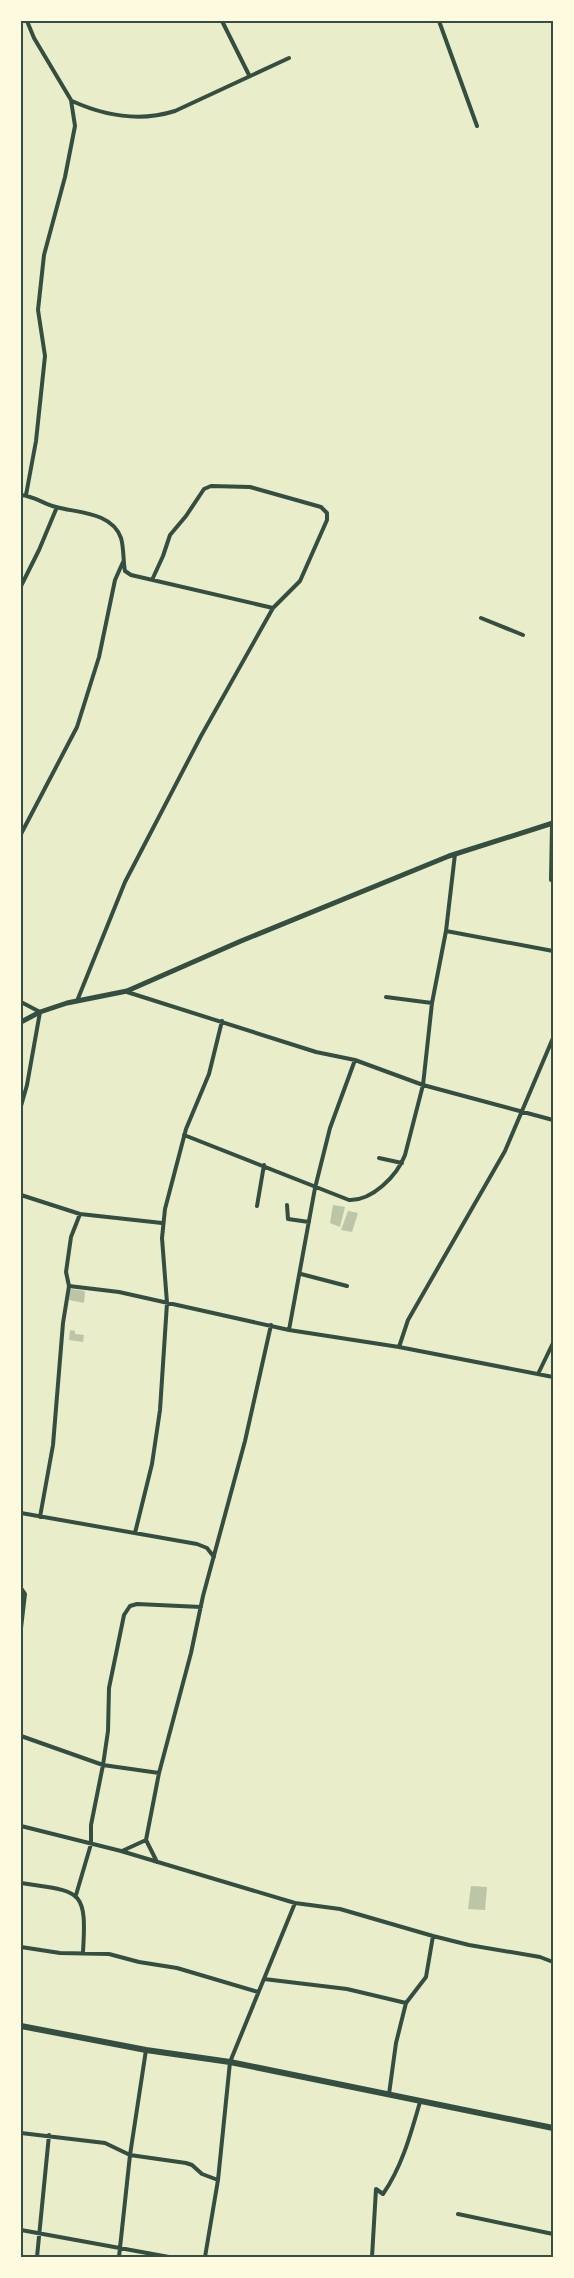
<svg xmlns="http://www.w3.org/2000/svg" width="574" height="2278" font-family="'Fira Sans Condensed',sans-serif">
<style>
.building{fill:#bcc5a7}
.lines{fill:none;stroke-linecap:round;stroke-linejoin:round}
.minor{stroke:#344e41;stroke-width:4}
.tertiary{stroke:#344e41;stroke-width:5}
.secondary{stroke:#344e41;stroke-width:6}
.neatline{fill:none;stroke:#344e41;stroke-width:2}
</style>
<rect width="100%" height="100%" fill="#e9edc9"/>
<path class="building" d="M 333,1205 L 345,1207 L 340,1227 L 330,1223 Z
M 348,1211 L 358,1213 L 352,1232 L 341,1230 Z
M 70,1289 L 85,1291 L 84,1303 L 69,1300 Z
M 70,1330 L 75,1331 L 75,1334 L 84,1335 L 83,1342 L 69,1340 Z
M 471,1886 L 487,1887 L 485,1910 L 468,1909 Z"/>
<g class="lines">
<path class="minor" d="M 222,21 L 249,75
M 439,21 L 477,126
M 72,101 C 105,116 140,122 175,111 L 289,58
M 21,495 C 34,496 44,504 56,507 C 78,513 112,512 121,538 C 124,548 123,561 125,571 L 131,575 L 273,608
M 26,495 L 36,441 L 45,356 L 38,310 L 44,255 L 65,177 L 75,126 L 71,100 L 34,38 L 27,21
M 21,586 L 39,550 L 57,507
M 481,618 L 523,635
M 552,824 L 551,880 L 553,879
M 21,834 L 77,727 L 99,657 L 115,580 L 123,562
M 446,931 L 553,951
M 127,992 L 316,1052 L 355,1060 L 423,1085 L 553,1120
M 386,997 L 432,1003
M 77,1001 L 125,882 L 201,736 L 273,608 L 300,581 L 327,520 L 327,513 L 321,507 L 250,487 L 211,486 L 204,489 L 186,516 L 170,535 L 163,556 L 152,580
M 21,1002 L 40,1012 L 27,1085 L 21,1106
M 184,1135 L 349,1200 C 372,1201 397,1176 405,1155 L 423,1085 L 432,1003 L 446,931 L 455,854
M 379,1158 L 402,1163
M 21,1195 L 80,1214 L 162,1223
M 287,1205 L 288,1219 L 309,1222
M 257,1206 L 264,1165
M 301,1274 L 347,1286
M 69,1286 L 119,1292 L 289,1330 L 399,1347 L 553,1377
M 289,1330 L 315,1188 L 330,1128 L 355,1060
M 399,1347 L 408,1320 L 505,1151 L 553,1038
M 538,1374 L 553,1343
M 21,1513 L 197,1544 L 207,1548 L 214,1557
M 40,1517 L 53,1445 L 63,1323 L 69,1286 L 66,1272 L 71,1237 L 80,1214
M 135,1533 L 152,1464 L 160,1410 L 167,1303 L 162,1238 L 165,1209 L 186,1129 L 209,1074 L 222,1021
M 21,1588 L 25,1594 L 21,1628
M 21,1736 L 103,1765 L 159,1773
M 21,1826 L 121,1851 L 295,1903 L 340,1909 L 433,1936 L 469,1945 L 540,1957 L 553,1962
M 122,1851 L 146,1840
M 157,1862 L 146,1840 L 159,1773 L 191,1653 L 203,1596 L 245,1441 L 271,1325
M 21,1883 C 81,1892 87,1888 83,1952
M 76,1895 L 91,1844 L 91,1825 L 103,1765 L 108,1731 L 109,1688 L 124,1615 L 130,1606 L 137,1604 L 201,1607
M 21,1947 L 60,1953 L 109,1954 L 139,1962 L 177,1968 L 258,1992
M 264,1979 L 347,1989 L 406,2003
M 389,2094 L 396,2043 L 406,2003 L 426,1977 L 433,1936
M 21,2133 L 105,2143 L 130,2155 L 186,2163 L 192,2165 L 202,2174 L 218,2180
M 458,2214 L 553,2234
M 21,2230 L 169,2257
M 37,2257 L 49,2135
M 119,2257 L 130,2155 L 146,2050
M 205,2257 L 218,2180 L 230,2062 L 295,1903
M 372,2257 L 376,2189 L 383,2194 C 402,2167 411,2133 420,2102"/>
<path class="tertiary" d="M 21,1022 L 40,1012 L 67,1003 L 127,991 L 241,941 L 449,856 L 553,823"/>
<path class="secondary" d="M 21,2026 L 146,2050 L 230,2062 L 553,2128"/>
</g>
<rect width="574" height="2278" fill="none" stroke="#fefae0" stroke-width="45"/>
<rect x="22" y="22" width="530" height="2234" class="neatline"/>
</svg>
